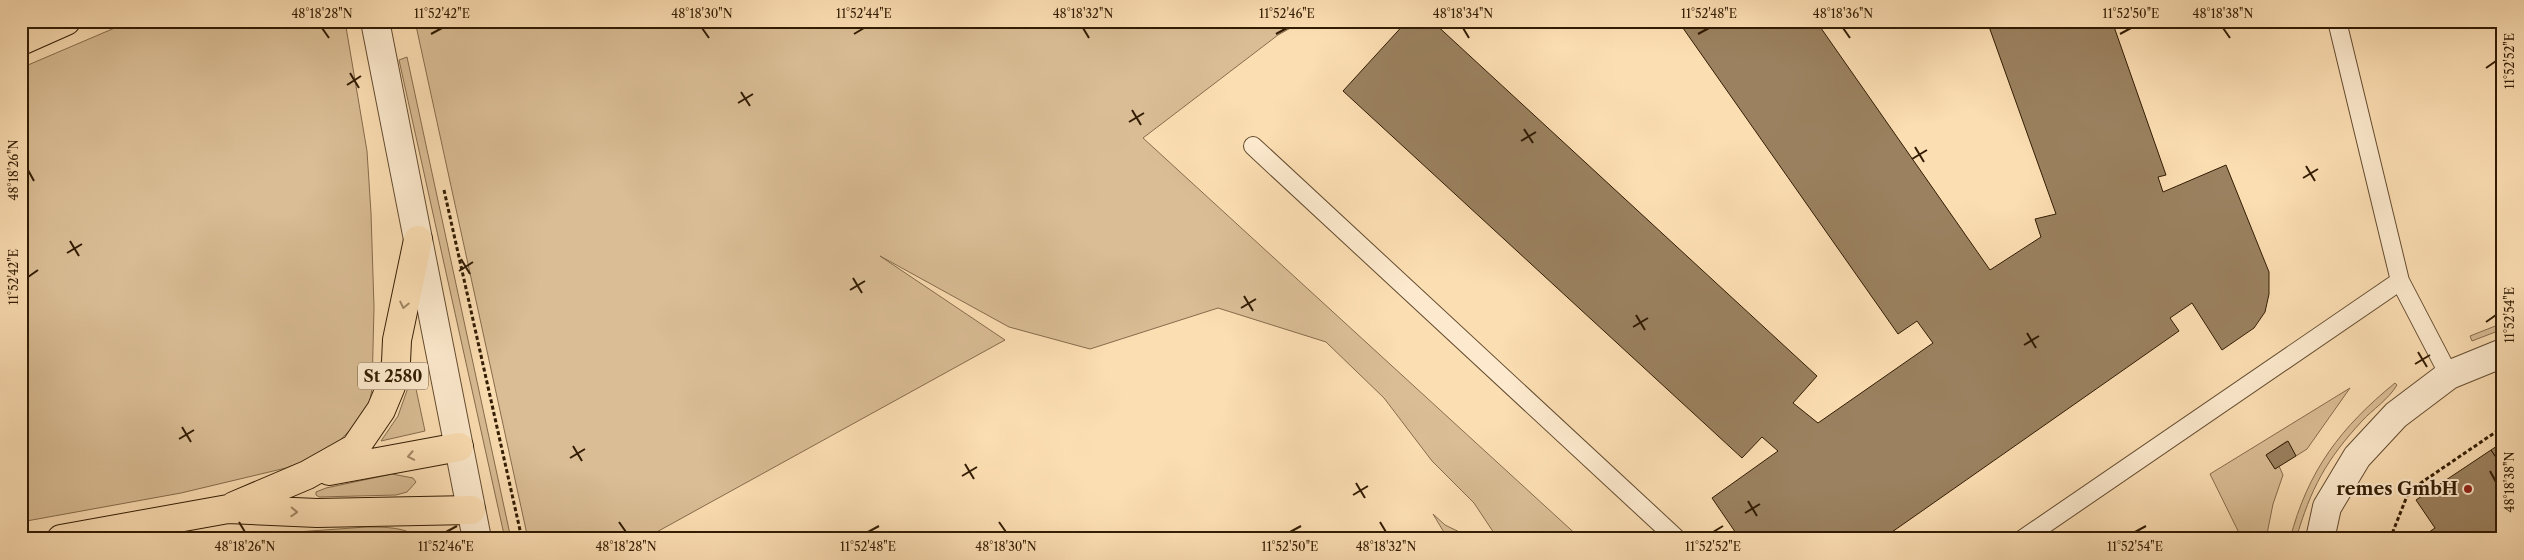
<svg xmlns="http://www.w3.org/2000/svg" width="2524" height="560" font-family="'Libre Caslon Text',serif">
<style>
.green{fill:#dabd95;stroke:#866c4c}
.building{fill:#9b815f;stroke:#321c03}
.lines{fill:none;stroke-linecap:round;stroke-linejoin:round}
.service-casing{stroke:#644c2f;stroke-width:20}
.minor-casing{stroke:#644c2f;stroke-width:30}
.tertiary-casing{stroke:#644c2f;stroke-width:30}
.trunk-casing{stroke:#321c03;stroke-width:30}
.path{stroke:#321c03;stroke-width:3;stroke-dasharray:4 2.5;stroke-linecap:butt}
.service{stroke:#fdeace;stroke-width:18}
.minor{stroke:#fdeace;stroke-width:28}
.tertiary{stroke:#fdeace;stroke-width:28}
.trunk{stroke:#fcdeb3;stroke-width:28}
.oneway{stroke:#a18764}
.ticks{fill:none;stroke:#321c03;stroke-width:2}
.poi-dot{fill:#8f2418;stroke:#fdeace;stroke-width:2}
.labels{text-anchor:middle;stroke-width:4;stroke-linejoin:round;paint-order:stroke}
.shield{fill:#fdeace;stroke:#6f5a40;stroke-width:1}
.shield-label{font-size:16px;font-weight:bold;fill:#321c03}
.poi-label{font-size:18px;font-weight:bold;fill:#321c03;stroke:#fdeace;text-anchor:end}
.neatline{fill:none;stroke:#321c03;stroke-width:2}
.ticks-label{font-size:12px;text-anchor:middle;fill:#321c03}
</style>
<rect width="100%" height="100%" fill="#fcdeb3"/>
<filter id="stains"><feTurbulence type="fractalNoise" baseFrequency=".004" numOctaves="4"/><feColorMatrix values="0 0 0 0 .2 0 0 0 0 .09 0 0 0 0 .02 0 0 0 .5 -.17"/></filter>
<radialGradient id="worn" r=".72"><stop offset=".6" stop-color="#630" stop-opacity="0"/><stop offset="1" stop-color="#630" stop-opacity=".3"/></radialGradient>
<path class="green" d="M 131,21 L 374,21 L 346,27 L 367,151 L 371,213 L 374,307 L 372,389 L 368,411 L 330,451 L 286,468 L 181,493 L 21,522 L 21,68 Z
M 415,21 L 1303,21 L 1278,35 L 1143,138 L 1581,539 L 1498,539 L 1474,503 L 1432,461 L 1384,398 L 1326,342 L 1218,308 L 1090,349 L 1009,327 L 880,256 L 1005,340 L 644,539 L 528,539 Z
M 407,57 L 511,539 L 505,539 L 399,60 Z
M 2503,323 L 2503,329 L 2472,341 L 2470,336 Z
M 411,379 L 416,389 L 425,431 L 381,441 L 398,416 Z
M 2395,383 L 2397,385 C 2388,400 2373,409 2362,421 C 2326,460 2311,488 2296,539 L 2290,539 C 2308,470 2341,427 2395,383 Z
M 2350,388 L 2307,449 L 2296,456 L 2287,441 L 2266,455 L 2275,469 L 2279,466 L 2283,475 L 2273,504 L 2266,539 L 2242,539 L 2210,474 Z
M 392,474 L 413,478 L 416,482 L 407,492 L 396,495 L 319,497 L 316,495 L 316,492 L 326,488 Z
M 1433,514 L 1445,525 L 1474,539 L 1448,539 Z
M 366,527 C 387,527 405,527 422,539 L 200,539 Z"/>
<path class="building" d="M 1407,21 L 1432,21 L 1817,376 L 1793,403 L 1818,423 L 1933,343 L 1917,321 L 1898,334 L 1678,21 L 1816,21 L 1990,270 L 2041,237 L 2035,219 L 2056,214 L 1987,21 L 2112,21 L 2166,175 L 2158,177 L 2163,192 L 2226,165 L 2269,272 L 2269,294 L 2265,312 L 2254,328 L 2222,350 L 2192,303 L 2170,318 L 2179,331 L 1882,539 L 1740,539 L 1712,498 L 1778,451 L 1762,437 L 1742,458 L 1343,91 Z
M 2288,441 L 2296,456 L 2275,469 L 2266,455 Z
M 2503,442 L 2503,468 L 2491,450 Z
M 2491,450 L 2503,468 L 2503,539 L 2419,539 L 2435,528 L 2416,500 Z"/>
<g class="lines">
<defs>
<path id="service" d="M 2337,21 L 2400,281 L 2449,375
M 1253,146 L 1677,539
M 2023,539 L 2400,281"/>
<path id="minor" d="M 2320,539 L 2327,507 L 2357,457 L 2396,415 L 2449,375 L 2503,353"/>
<path id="tertiary" d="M 375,21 L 477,539"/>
<path id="trunk" d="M 21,41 L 66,21
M 329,471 L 459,447
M 234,506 L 307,475 L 355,448 L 381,410 L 391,386 L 396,362 L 397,340 L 418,240
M 61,539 L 228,509 L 317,513 L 471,510"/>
</defs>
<use href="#service" class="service-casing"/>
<use href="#minor" class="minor-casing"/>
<use href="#tertiary" class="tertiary-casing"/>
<use href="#trunk" class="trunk-casing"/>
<path class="path" d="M 444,190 L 522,539
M 2390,539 L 2409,491 L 2503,427"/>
<use href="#service" class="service"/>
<use href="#minor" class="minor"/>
<use href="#tertiary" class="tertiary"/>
<use href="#trunk" class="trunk"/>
</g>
<defs><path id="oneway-chevron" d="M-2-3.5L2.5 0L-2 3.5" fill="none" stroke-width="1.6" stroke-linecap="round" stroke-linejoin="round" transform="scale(1.25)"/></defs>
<g class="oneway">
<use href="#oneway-chevron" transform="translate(404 305) rotate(102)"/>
<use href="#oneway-chevron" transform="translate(411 456) rotate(169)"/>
<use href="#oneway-chevron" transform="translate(294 512) rotate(2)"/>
</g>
<path class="ticks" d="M 322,28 L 329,38M 702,28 L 709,38M 1083,28 L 1089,38M 1463,28 L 1469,38M 1843,28 L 1850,38M 2223,28 L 2230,38M 431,34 L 442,28M 854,34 L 864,28M 1276,34 L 1287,28M 1698,34 L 1709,28M 2120,34 L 2131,28M 2486,68 L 2496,61M 350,73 L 359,88M 347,85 L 361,76M 741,92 L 750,106M 738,103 L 753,94M 1132,110 L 1141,125M 1129,122 L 1144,113M 1524,129 L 1533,143M 1521,141 L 1536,132M 1915,147 L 1924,162M 1912,159 L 1927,150M 2306,166 L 2315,181M 28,170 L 34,181M 2303,178 L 2318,169M 70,241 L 79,256M 67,253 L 82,244M 461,259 L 470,274M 459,271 L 473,262M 28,277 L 38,270M 853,278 L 862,293M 850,290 L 865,281M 1244,296 L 1253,311M 1241,308 L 1256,299M 1636,315 L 1645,330M 2486,322 L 2496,315M 1633,327 L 1648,318M 2027,333 L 2036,348M 2024,345 L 2039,336M 2418,352 L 2427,367M 2415,364 L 2430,355M 182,427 L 191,442M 179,439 L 194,430M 573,446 L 582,461M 570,458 L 585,449M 965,464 L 974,479M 2490,471 L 2496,482M 962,476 L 977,467M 1356,483 L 1365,498M 1353,495 L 1368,486M 1748,501 L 1757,516M 1745,513 L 1760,504M 239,522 L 245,532M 619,522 L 626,532M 999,522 L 1006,532M 1380,522 L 1386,532M 446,532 L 457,526M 868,532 L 879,526M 1290,532 L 1301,526M 1713,532 L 1723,526M 2135,532 L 2146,526"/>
<circle class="poi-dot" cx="2468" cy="489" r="5"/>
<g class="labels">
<rect class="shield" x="358" y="362.5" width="70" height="27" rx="4"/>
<g class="shield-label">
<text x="393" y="382">St 2580</text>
</g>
<g class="poi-label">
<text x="2458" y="495">remes GmbH</text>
</g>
</g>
<rect width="2524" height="560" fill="none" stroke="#fcdeb3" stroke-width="55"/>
<rect x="28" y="28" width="2468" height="504" class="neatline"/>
<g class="ticks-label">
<text x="322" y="18">48°18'28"N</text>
<text x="442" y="18">11°52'42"E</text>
<text x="702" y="18">48°18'30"N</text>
<text x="864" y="18">11°52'44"E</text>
<text x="1083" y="18">48°18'32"N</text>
<text x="1287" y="18">11°52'46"E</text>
<text x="1463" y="18">48°18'34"N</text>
<text x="1709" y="18">11°52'48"E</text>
<text x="1843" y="18">48°18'36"N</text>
<text x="2131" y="18">11°52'50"E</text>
<text x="2223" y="18">48°18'38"N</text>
<text transform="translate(2510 61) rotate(-90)" y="4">11°52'52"E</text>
<text transform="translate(14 170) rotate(-90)" y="4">48°18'26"N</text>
<text transform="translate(14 277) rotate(-90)" y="4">11°52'42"E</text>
<text transform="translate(2510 315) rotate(-90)" y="4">11°52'54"E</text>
<text transform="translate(2510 482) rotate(-90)" y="4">48°18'38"N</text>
<text x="245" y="551">48°18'26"N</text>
<text x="446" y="551">11°52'46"E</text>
<text x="626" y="551">48°18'28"N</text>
<text x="868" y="551">11°52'48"E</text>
<text x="1006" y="551">48°18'30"N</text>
<text x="1290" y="551">11°52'50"E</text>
<text x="1386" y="551">48°18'32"N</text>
<text x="1713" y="551">11°52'52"E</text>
<text x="2135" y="551">11°52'54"E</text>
</g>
<rect width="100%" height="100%" filter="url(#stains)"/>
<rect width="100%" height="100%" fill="url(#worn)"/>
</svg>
